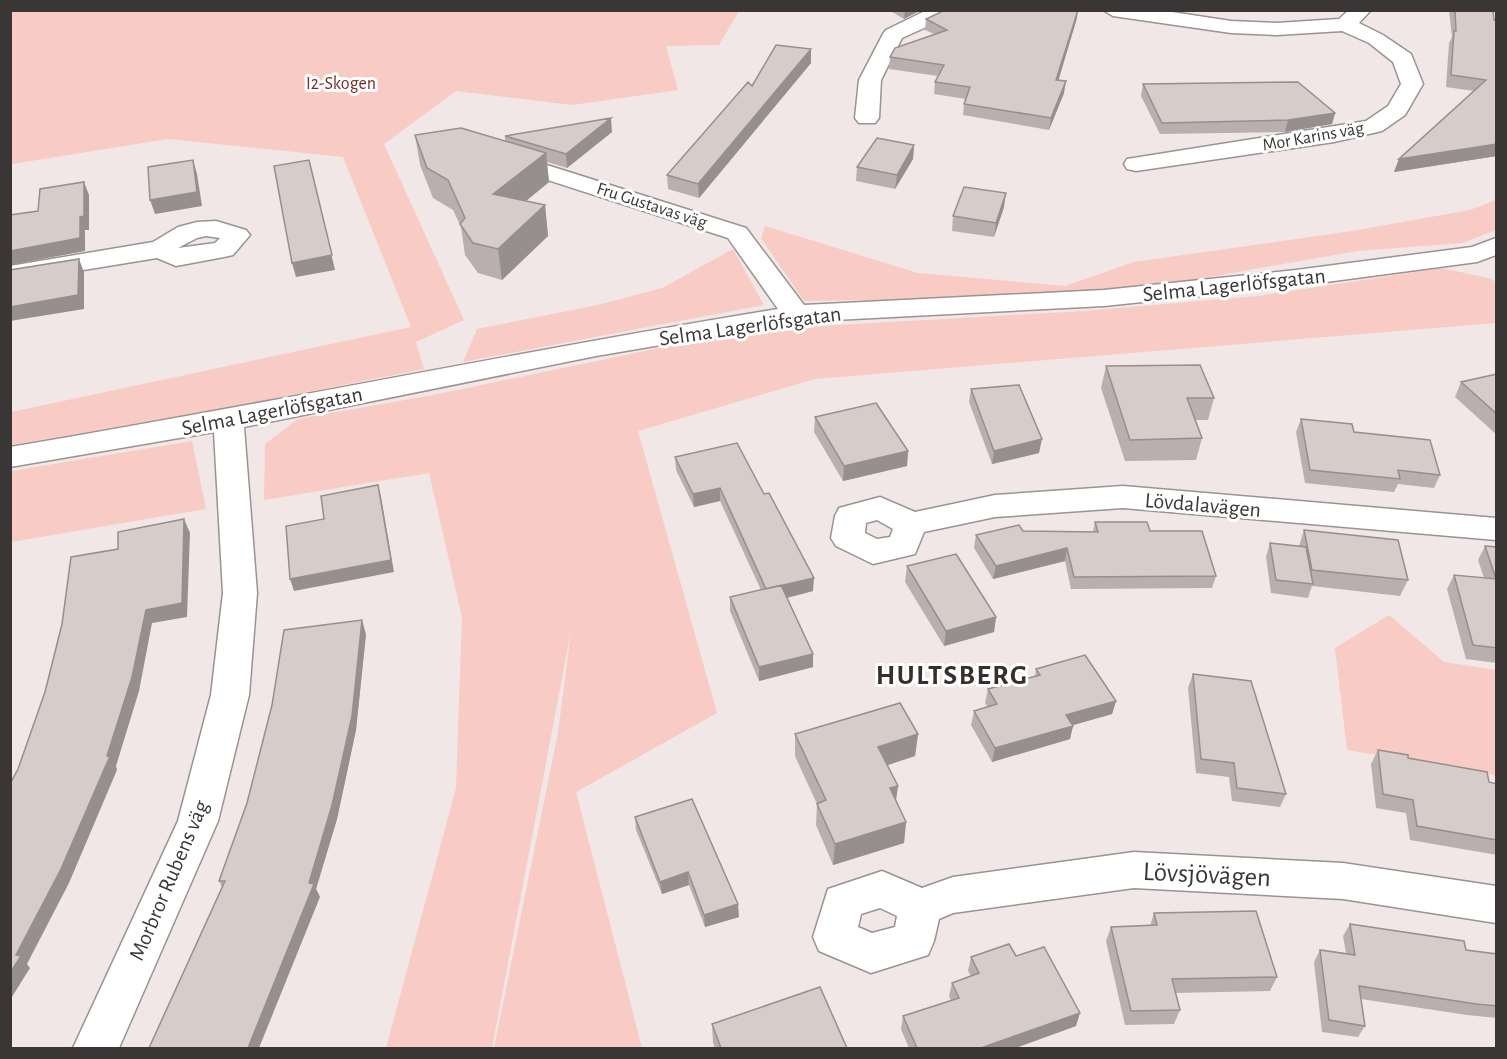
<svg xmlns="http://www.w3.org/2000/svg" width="1507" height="1059" font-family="'Alegreya Sans',sans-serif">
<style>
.green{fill:#f9cbc5}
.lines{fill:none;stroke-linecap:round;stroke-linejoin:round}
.minor-casing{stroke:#9b9291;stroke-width:3}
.minor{fill:#fff;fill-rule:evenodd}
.wall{fill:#b8afae}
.shaded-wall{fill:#968f8d}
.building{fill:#d6ccca;stroke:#968f8d;stroke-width:1.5}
.labels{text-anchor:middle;stroke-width:6;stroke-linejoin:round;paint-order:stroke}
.far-park-label{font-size:18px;fill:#752d28;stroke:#fff}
.far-street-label{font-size:18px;fill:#3a3636;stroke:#fff}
.street-label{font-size:22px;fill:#3a3636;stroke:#fff}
.near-street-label{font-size:27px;fill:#3a3636;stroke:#fff}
.district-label{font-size:28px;font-weight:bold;letter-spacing:1.5px;fill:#362f2e;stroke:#fff}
</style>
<rect width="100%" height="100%" fill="#f1e7e6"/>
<path class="green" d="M 11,10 L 739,10 L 739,11 L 719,45 L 666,46 L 678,90 L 572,105 L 456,91 L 384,144 L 464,320 L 416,342 L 424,369 L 226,408 L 11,445 L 11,412 L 411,327 L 343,157 L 168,139 L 12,164 Z
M 1496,200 L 1496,230 L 1462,243 L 1358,251 L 1151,287 L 1059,297 L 804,301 L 761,238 L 765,226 L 918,273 L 1065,286 L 1134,262 L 1352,231 L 1470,210 Z
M 733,249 L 764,305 L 463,362 L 477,329 L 598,305 L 662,288 Z
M 1442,268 L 1492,279 L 1496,283 L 1496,323 L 815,379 L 638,431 L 717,713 L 576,792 L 642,1048 L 494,1048 L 558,733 L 571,631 L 492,1048 L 386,1048 L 456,788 L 462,617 L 429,473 L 264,500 L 265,444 L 298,419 L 433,395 L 659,348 L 783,328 L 1084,311 L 1259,296 Z
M 192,441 L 206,509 L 11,542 L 11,471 Z
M 1389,615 L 1444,662 L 1496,670 L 1496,775 L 1347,750 L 1335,648 Z"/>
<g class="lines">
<defs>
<path id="minor" d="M 927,10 L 958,10 L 955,14 L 902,38 L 881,80 L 879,118 L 875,123 L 859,123 L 855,118 L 859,80 L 883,34 L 886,30 Z
M 1103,10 L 1159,10 L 1231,21 L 1277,23 L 1339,19 L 1349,10 L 1371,10 L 1359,23 L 1383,35 L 1411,54 L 1423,84 L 1405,115 L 1382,131 L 1334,142 L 1136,171 L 1127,169 L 1124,164 L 1127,159 L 1366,121 L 1388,106 L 1401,84 L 1393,62 L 1369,43 L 1342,31 L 1277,35 L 1231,33 L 1113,16 Z
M 506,152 L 746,228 L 804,305 L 1104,290 L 1296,270 L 1472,247 L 1496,238 L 1496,255 L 1477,262 L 1296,286 L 1104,306 L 796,322 L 596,356 L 244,427 L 257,593 L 249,695 L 218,821 L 119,1048 L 73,1048 L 178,821 L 211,695 L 223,593 L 214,432 L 10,467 L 10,447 C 267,404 521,351 778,309 L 728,238 L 498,164 L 494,159 L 498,154 Z
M 216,221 L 246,230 L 250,235 L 233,255 L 224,257 L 176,266 L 157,258 L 10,282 L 10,266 L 153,242 L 178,227 L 197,222 ZM 206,236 L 220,238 L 215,243 L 178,248 L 197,238 Z
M 1123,486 L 1496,518 L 1496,540 L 1123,508 L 995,517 L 924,532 L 915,554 L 873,564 L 836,546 L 831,538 L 835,516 L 839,508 L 880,497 L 915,512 L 995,495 ZM 877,520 L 893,529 L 890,537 L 877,539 L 865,533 L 866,523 Z
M 1134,852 L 1343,863 L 1496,886 L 1496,923 L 1343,899 L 1134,888 L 953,913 L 939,919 L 934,941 L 928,955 L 871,973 L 819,951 L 813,937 L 828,889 L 882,871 L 922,888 L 953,877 ZM 880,908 L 897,916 L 895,927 L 872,933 L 858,927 L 861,914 Z"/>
</defs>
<use href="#minor" class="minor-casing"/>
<use href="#minor" class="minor"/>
</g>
<path class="wall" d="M 889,10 L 921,10 L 904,19 Z
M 1449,10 L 1493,10 L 1494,20 L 1497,20 L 1497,156 L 1394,172 L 1399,159 L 1474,91 L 1446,87 L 1449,43 L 1452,37 Z
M 1077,18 L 1058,80 L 1064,93 L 1049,130 L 963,115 L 964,104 L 966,99 L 934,94 L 935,82 L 938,76 L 889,69 L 890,57 L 934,34 L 925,30 L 926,19 Z
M 811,63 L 699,198 L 668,189 L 667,175 L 752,86 Z
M 1143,84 L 1335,113 L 1332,124 L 1285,132 L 1160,134 L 1141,96 Z
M 612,132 L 567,168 L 547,162 L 549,182 L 526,201 L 545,205 L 548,236 L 502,280 L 478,273 L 465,255 L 461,227 L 453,210 L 433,198 L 420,165 L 415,135 L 505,141 L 505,136 Z
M 914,145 L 913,159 L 895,189 L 856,181 L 857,167 Z
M 1004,207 L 994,237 L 952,231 L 953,216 Z
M 1106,366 L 1214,398 L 1208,420 L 1195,420 L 1202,438 L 1196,460 L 1125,461 L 1101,388 Z
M 1497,374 L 1497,435 L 1455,397 L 1461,382 Z
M 971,389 L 1039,453 L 992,464 L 969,402 Z
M 815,417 L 908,451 L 907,466 L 843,481 L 814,432 Z
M 1301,419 L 1354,432 L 1440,475 L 1434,488 L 1398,484 L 1394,492 L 1305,483 L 1296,432 Z
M 737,443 L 813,591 L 787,598 L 813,667 L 759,681 L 730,611 L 730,597 L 761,590 L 720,501 L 694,507 L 676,470 L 675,457 Z
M 1095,522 L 1150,531 L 1216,576 L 1212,588 L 1071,589 L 1065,561 L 993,579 L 974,548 L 976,535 L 1023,531 L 1093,532 Z
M 1304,530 L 1408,580 L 1400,596 L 1312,586 L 1308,598 L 1271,593 L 1266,557 L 1270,543 L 1299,546 Z
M 1485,546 L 1497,547 L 1497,663 L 1466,659 L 1447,589 L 1454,575 L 1484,578 L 1478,560 Z
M 907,566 L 996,617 L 994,632 L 944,646 L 905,582 Z
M 366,634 L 356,730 L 337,819 L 316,889 L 320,897 L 222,887 L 219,881 Z
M 1036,669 L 1116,701 L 1112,714 L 1073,725 L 1070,739 L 992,762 L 971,725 L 974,711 L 988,707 L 985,703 L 988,689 L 1035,676 Z
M 1193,674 L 1286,794 L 1280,807 L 1232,801 L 1229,777 L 1196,773 L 1188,688 Z
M 795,734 L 918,734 L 915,756 L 887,765 L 896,801 L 906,822 L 904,843 L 833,865 L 816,825 L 817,804 L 795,756 Z
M 1378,750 L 1489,782 L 1497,784 L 1497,855 L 1410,840 L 1406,813 L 1376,808 L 1371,764 Z
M 635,817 L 739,917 L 705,927 L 689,885 L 662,894 L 636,830 Z
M 1154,913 L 1277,977 L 1270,991 L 1175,993 L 1180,1010 L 1174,1024 L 1125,1025 L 1106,941 L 1111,927 L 1150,926 Z
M 1350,924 L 1466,950 L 1497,954 L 1497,1018 L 1467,1015 L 1361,999 L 1365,1026 L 1358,1037 L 1322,1032 L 1314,962 L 1320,950 L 1346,953 L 1343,936 Z
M 1016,956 L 1076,1026 L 1015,1048 L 909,1048 L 901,1029 L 903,1016 L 951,1001 L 949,996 L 952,983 L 971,976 L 968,971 L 971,957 Z
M 712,1024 L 847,1048 L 715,1048 L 713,1043 Z"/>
<path class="shaded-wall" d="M 905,10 L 921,10 L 904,19 Z
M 1078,10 L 1077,18 L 1055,92 L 1056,80 Z
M 811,49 L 811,63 L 699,198 L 698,184 Z
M 1066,81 L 1064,93 L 1049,130 L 1051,118 Z
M 1335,113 L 1332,124 L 1285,132 L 1288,120 Z
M 611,118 L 612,132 L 567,168 L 566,154 Z
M 1497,144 L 1497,156 L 1394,172 L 1399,159 Z
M 914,145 L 913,159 L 895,189 L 897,175 Z
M 546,153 L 549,182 L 498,224 L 493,194 Z
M 193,160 L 197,174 L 202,206 L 155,214 L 150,200 Z
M 309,160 L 335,270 L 296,277 L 292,263 Z
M 84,182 L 89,195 L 89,230 L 85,230 L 85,251 L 10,265 L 10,251 L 80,217 Z
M 1006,193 L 1004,207 L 994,237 L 996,223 Z
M 545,205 L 548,236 L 502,280 L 498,249 Z
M 79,259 L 84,272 L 84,309 L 10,321 L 10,307 Z
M 1042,439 L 1039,453 L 992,464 L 994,451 Z
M 908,451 L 907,466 L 843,481 L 844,466 Z
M 378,485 L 381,497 L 394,572 L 294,591 L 290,579 Z
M 720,488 L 720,501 L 694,507 L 693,494 Z
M 184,519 L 190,533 L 187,617 L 152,623 L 139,691 L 116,766 L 117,770 L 69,883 L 27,964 L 30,968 L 10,1000 L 10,973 L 16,955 L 107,756 L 146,610 Z
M 1067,548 L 1065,561 L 993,579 L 996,566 Z
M 814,578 L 813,591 L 766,603 L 766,589 Z
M 996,617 L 994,632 L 944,646 L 946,631 Z
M 362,620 L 366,634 L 356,730 L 337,819 L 316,889 L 320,897 L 259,1048 L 248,1048 L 309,883 Z
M 813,654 L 813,667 L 759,681 L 759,667 Z
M 1116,701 L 1112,714 L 1063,728 L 1066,715 Z
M 1073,726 L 1070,739 L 992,762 L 995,748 Z
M 918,734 L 915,756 L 876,769 L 878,747 Z
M 898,786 L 895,808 L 890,788 Z
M 906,822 L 904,843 L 833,865 L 835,844 Z
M 688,872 L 689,885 L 662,894 L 660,882 Z
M 738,904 L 739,917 L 705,927 L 704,915 Z
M 1080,1013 L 1076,1026 L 1015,1048 L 981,1048 Z"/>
<path class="building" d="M 945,10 L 1078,10 L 1056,80 L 1066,81 L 1051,118 L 964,104 L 970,87 L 935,82 L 944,65 L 890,57 L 895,48 L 947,30 L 926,19 Z
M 1455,10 L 1493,10 L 1494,20 L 1497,20 L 1497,144 L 1399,159 L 1486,80 L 1451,75 L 1454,31 L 1456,31 Z
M 776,45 L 811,49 L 698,184 L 667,175 L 748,82 L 752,86 Z
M 1298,82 L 1335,113 L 1288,120 L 1162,123 L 1143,84 Z
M 611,118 L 566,154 L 505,136 Z
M 461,128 L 546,153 L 493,194 L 545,205 L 498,249 L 473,243 L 460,224 L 465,218 L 448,180 L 427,168 L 415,135 Z
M 877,138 L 914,145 L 897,175 L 857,167 Z
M 193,160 L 197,192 L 150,200 L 148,167 Z
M 309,160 L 332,255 L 292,263 L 274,166 Z
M 84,182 L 84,216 L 80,217 L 80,238 L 10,251 L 10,215 L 38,211 L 40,189 Z
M 964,187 L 1006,193 L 996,223 L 953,216 Z
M 79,259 L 78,295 L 10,307 L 10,270 Z
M 1200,365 L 1214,398 L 1187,398 L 1202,438 L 1130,440 L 1106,366 Z
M 1497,374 L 1497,414 L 1461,382 Z
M 1019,385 L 1042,439 L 994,451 L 971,389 Z
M 876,403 L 908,451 L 844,466 L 815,417 Z
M 1301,419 L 1352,424 L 1354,432 L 1430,440 L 1440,475 L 1398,470 L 1400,479 L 1310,470 Z
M 737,443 L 764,494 L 769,493 L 814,578 L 766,589 L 720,488 L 693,494 L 675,457 Z
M 378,485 L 391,560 L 290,579 L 286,526 L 324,519 L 321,496 Z
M 184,519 L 182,603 L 146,610 L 132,677 L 107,756 L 110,756 L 61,869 L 16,955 L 21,956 L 10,973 L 10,784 L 18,769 L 45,692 L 62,624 L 71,557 L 118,549 L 118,532 Z
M 1095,522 L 1147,522 L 1150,531 L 1202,531 L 1216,576 L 1074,577 L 1067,548 L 996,566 L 976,535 L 1019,525 L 1023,531 L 1098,532 Z
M 1304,530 L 1398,540 L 1408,580 L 1312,570 Z
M 1270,543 L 1306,547 L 1313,584 L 1276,580 Z
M 1485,546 L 1497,547 L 1497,648 L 1473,645 L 1454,575 L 1496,579 Z
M 956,554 L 996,617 L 946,631 L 907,566 Z
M 781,585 L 813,654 L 759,667 L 730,597 Z
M 362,620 L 352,716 L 332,805 L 309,883 L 314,884 L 248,1048 L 149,1048 L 225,881 L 219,881 L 247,803 L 272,705 L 284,630 Z
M 1085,655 L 1116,701 L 1066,715 L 1073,726 L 995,748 L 974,711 L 997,704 L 988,689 L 1040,675 L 1036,669 Z
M 1193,674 L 1251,681 L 1286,794 L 1237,788 L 1234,763 L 1201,759 Z
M 900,703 L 918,734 L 878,747 L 898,786 L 890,788 L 906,822 L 835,844 L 817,804 L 826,800 L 795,734 Z
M 1378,750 L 1408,755 L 1408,758 L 1487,772 L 1489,782 L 1497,784 L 1497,840 L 1417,826 L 1413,800 L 1383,794 Z
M 692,799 L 738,904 L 704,915 L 688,872 L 660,882 L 635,817 Z
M 1256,911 L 1277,977 L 1172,979 L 1180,1010 L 1131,1011 L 1111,927 L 1157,925 L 1154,913 Z
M 1350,924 L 1464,941 L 1466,950 L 1497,954 L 1497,1006 L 1476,1004 L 1359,986 L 1365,1026 L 1329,1020 L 1320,950 L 1355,955 Z
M 1009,944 L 1016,956 L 1044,947 L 1080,1013 L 981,1048 L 917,1048 L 903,1016 L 959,998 L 952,983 L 979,973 L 971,957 Z
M 820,987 L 847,1048 L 721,1048 L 712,1024 Z"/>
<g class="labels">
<g class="far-park-label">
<text x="341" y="89">I2-Skogen</text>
</g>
<g class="far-street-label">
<text transform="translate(1313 136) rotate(-10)" y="6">Mor Karins väg</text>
<text transform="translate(652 205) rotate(18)" y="6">Fru Gustavas väg</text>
</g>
<g class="street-label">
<text transform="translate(1234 284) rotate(-6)" y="8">Selma Lagerlöfsgatan</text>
<text transform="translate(750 325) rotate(-8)" y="8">Selma Lagerlöfsgatan</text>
<text transform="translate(272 410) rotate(-11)" y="8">Selma Lagerlöfsgatan</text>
<text transform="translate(1203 504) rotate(5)" y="8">Lövdalavägen</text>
<text transform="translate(168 880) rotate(-67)" y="8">Morbror Rubens väg</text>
</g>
<g class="near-street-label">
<text transform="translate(1207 874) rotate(3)" y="9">Lövsjövägen</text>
</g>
<g class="district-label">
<text x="952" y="684">HULTSBERG</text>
</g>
</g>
<rect width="1507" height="1059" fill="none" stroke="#3a3636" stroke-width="24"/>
</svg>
